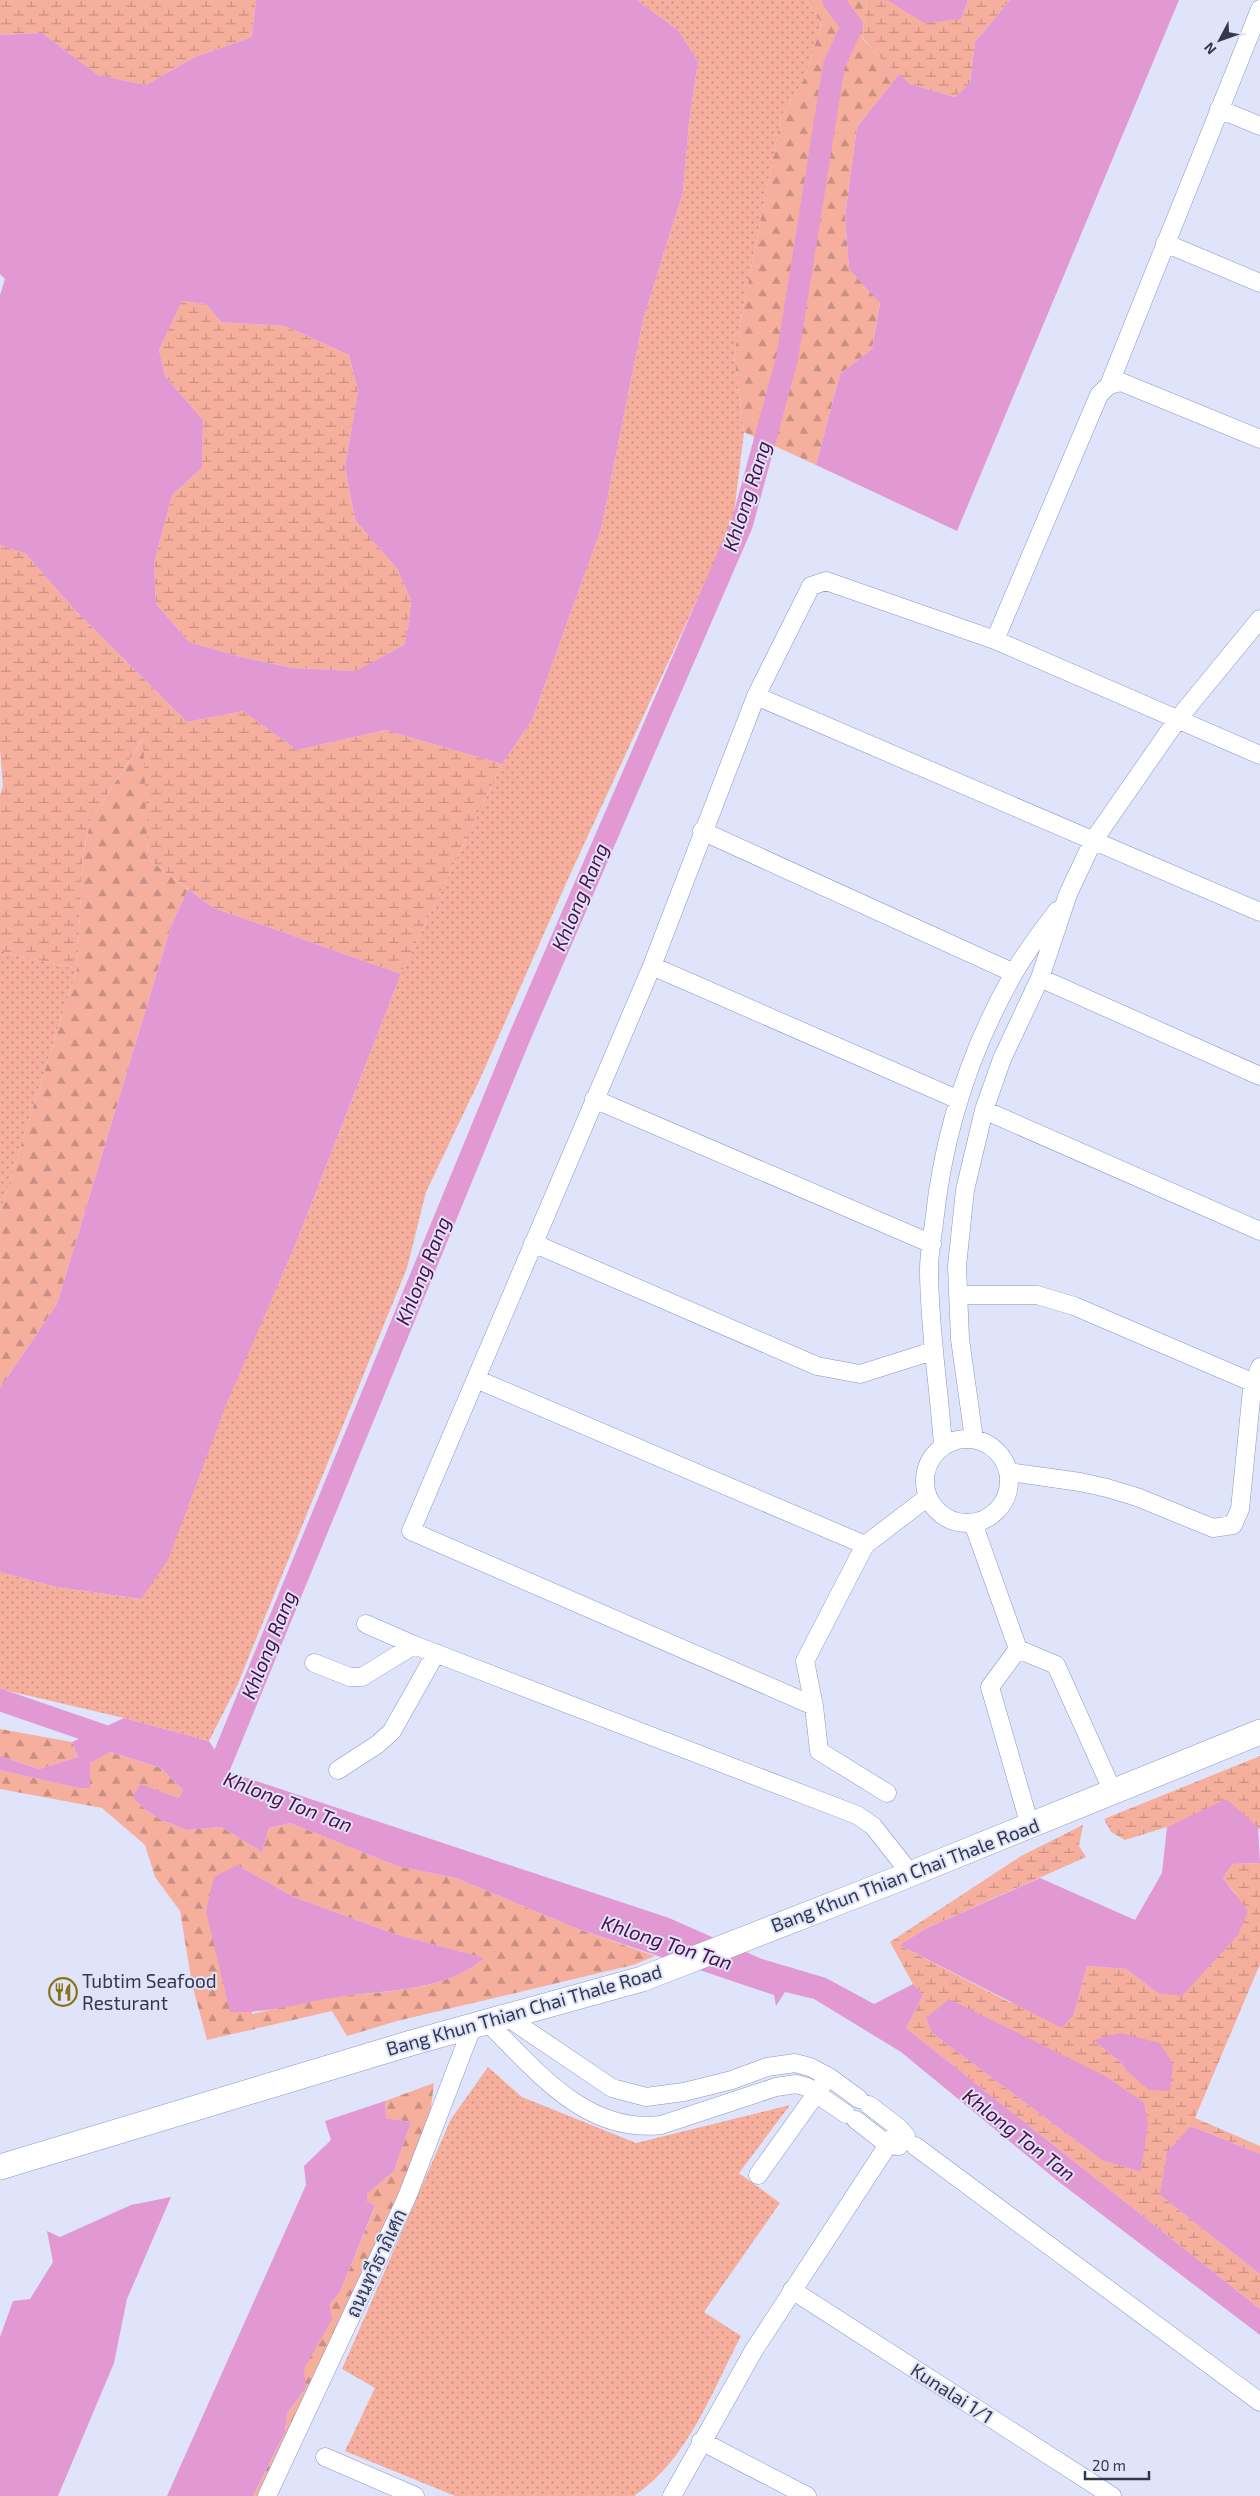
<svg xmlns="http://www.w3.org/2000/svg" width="1260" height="2496" font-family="'Exo 2',Sarabun,sans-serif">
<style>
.grass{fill:url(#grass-dots)}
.forest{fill:url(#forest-firs);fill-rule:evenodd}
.wetland{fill:url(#wetland-marsh);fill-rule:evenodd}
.water{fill:#e299d3;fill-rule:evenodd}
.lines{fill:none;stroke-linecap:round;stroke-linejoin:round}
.canal{stroke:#e299d3;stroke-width:22}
.street-casing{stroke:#8a96c7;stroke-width:19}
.secondary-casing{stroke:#8a96c7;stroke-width:26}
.street{stroke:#fff;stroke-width:18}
.secondary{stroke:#fff;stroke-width:25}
.labels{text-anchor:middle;stroke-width:4;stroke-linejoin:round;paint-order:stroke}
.street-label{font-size:19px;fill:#34384d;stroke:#dfe4fa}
.poi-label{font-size:19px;fill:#34384d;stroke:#dfe4fa;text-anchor:start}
.water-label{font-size:20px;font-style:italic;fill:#4d0d45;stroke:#dfe4fa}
</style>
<defs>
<pattern id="grass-dots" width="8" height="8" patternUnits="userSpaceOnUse" patternTransform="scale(1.25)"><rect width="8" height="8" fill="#f7af9d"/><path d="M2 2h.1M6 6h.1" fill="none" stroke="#c98f82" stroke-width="1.8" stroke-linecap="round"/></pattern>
<pattern id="forest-firs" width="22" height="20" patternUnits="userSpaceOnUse" patternTransform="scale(1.25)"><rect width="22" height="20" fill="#f7af9d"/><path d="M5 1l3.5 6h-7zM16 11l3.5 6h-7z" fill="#c98f82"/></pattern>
<pattern id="wetland-marsh" width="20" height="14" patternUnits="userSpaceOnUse" patternTransform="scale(1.25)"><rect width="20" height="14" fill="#f7af9d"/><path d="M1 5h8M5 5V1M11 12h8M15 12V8" fill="none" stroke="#c98f82"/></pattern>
</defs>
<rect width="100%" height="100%" fill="#dfe4fa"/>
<path class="grass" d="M 637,0 L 805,0 L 822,23 L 803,82 L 781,117 L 734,355 L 744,432 L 733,522 L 568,879 L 480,1079 L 426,1192 L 407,1268 L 237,1686 L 209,1741 L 124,1718 L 0,1689 L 0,1572 L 56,1587 L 140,1599 L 296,1243 L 401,974 L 502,764 L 532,720 L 601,529 L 643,320 L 683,192 L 689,122 L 698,61 L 678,30 Z
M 0,951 L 77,969 L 0,1212 Z
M 488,2067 L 522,2097 L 636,2143 L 790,2105 L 739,2173 L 780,2203 L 704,2312 L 741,2336 C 712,2391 688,2460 634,2496 L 455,2496 L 345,2451 L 375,2388 L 342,2369 L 451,2119 Z"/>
<path class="forest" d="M 805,0 L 867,0 L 862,38 L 881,59 L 899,74 L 857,127 L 845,217 L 849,269 L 880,302 L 872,349 L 840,374 L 816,465 L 744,432 L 734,355 L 781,117 L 803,82 L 822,23 Z
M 144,738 L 148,859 L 188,889 L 171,926 L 57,1304 L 0,1388 L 0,1212 L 77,969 L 83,851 L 91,820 Z
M 0,1729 L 72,1742 L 78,1757 L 39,1769 L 0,1756 Z
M 109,1752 L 161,1768 L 183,1790 L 179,1798 L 161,1792 L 144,1809 L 163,1821 L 187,1830 L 221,1827 L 262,1852 L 269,1828 L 290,1823 L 397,1866 L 456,1878 L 578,1929 L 655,1956 L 633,1965 L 397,2021 L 347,2036 L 332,2011 L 207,2040 L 192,1984 L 180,1911 L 155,1877 L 145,1845 L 102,1808 L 0,1789 L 0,1770 L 78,1788 L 90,1788 L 90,1763 ZM 237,1865 L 294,1897 L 395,1934 L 483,1958 C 443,1993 385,1990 335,1997 C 307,2001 280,2008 252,2014 Z
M 434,2083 L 429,2124 L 264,2496 L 253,2496 L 285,2432 L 287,2413 L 306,2388 L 303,2369 L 329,2305 L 340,2292 L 375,2207 L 367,2201 L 367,2194 L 394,2171 L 411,2122 L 386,2118 L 385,2101 Z"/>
<path class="wetland" d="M 0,0 L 256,0 L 252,37 L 195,57 L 146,85 L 98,75 L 42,33 L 0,35 Z
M 867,0 L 889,0 L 961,19 L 968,0 L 1010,0 L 975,42 L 970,83 L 955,97 L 910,84 L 881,59 L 862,37 Z
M 182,301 L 206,304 L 221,322 L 285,326 L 349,355 L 358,391 L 345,467 L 355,520 L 397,569 L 411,600 L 409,623 L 404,645 L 357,671 L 293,668 L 241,657 L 189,642 L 156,604 L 154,563 L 172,495 L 202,468 L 203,420 L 165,376 L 159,350 Z
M 0,545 L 26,554 L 73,608 L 187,722 L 243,711 L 297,750 L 385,730 L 502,764 L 401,974 L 214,908 L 148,859 L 143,739 L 91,820 L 83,851 L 77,969 L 0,951 L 0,795 L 3,786 L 0,749 Z
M 1260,1756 L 1260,1830 L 1226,1800 L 1167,1827 L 1125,1840 L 1111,1832 L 1104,1819 Z
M 1083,1825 L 1079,1846 L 1086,1857 L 927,1928 L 899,1945 L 1009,2002 L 1074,2014 L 1087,1966 L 1126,1969 L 1158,1993 L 1235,1893 L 1223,1878 L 1233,1864 L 1260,1863 L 1260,1964 L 1195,2118 L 1260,2146 L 1260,2154 L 1191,2126 L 1160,2195 L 1260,2274 L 1260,2309 L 906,2028 L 923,1995 L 913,1984 L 890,1942 L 1021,1856 ZM 926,2018 L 1102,2160 L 932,2033 ZM 1094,2041 L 1169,2091 L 1128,2072 L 1119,2061 Z"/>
<path class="water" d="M 256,0 L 637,0 L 678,30 L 698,61 L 689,122 L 683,192 L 643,320 L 601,529 L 532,720 L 502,764 L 385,730 L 297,750 L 243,711 L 187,722 L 73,608 L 26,554 L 0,545 L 0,295 L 5,279 L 0,274 L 0,35 L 42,33 L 98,75 L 146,85 L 195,57 L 252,37 ZM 182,301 L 206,304 L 221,322 L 285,326 L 349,355 L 358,391 L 345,467 L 355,520 L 397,569 L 411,600 L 409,623 L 404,645 L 356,671 L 293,668 L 241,657 L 189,642 L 156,604 L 154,563 L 172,495 L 202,468 L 203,420 L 165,376 L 159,350 Z
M 887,0 L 968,0 L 961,19 L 924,23 Z
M 1010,0 L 1179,0 L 957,531 L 816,465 L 840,374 L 872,349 L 880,303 L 849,269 L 845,217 L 857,127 L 899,74 L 910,84 L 955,97 L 970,83 L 975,42 Z
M 188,889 L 214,908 L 401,974 L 296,1243 L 226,1405 L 168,1560 L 141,1599 L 56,1587 L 0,1572 L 0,1388 L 57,1304 L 171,926 Z
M 124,1718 L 209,1741 L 229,1772 L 669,1918 L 762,1959 L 826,1978 L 874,2004 L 913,1984 L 923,1995 L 906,2028 L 1260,2309 L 1260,2335 L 1059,2182 L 901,2052 L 814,1999 L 785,1992 L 776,2006 L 774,1995 L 578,1929 L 456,1878 L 397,1866 L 290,1823 L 269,1828 L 262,1852 L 221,1827 L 187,1830 L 163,1821 L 144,1809 L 133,1797 L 140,1784 L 179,1798 L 183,1790 L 161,1768 L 110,1752 L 90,1763 L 90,1788 L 78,1788 L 0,1770 L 0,1756 L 39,1769 L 78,1757 L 72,1742 Z
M 1226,1799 L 1258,1827 L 1260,1863 L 1233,1864 L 1223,1878 L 1248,1911 L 1238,1935 L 1182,1996 L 1158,1993 L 1126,1969 L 1087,1966 L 1074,2014 L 1062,2028 L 899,1945 L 927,1928 L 1040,1878 L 1135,1920 L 1162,1873 L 1167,1827 Z
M 237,1865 L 294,1897 L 395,1934 L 484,1958 C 442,1994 383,1989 331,1998 C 297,2004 264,2014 230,2012 L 206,1911 L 214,1877 Z
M 949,1999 L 1107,2077 L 1144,2103 L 1148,2123 L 1141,2172 L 1102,2160 L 932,2033 L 926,2018 Z
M 1120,2033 L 1160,2043 L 1173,2065 L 1170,2091 L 1149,2090 L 1128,2072 L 1119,2061 L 1093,2040 Z
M 385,2101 L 386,2118 L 411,2122 L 394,2171 L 367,2194 L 367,2201 L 375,2206 L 340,2292 L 329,2305 L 332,2319 L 304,2369 L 306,2388 L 287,2413 L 285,2432 L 253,2496 L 167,2496 L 306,2185 L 304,2166 L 331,2140 L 325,2121 Z
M 1191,2126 L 1260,2154 L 1260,2274 L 1160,2195 L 1167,2152 Z
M 171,2197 L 127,2299 L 114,2363 L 58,2496 L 0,2496 L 0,2337 L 13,2301 L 30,2299 L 53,2262 L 47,2231 L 60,2237 L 131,2205 Z"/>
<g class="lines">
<path class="canal" d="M 0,1700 L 122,1742
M 216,1775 L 520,1036 L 742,524 L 787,359 L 834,65 L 852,26 L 833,0"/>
<defs>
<path id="street" d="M 1219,109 L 1260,126
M 1165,243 L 1260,283
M 1109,385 L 1260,9
M 995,640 L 1099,395 L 1109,385 L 1121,382 L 1260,439
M 756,696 L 1260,912
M 702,831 L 1014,973
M 652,966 L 411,1531 L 814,1706
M 1040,978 L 1260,1076
M 594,1099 L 932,1244
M 959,1100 L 652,966 L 756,696 L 811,586 L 826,581 L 995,640 L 1260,755
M 984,1110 L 1260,1231
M 533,1243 L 817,1366 L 860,1374 L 933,1351
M 958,1295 L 1037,1295 L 1074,1306 L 1254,1383
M 476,1379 L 865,1545
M925 1481a42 42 0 1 1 84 0a42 42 0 1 1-84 0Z
M 974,1439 L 960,1339 L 957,1266 L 965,1190 L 984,1110 L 1002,1059 L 1040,978 L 1068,894 L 1093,841 L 1177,720 L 1260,619
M 943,1446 C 939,1386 929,1328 929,1269 C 929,1254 932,1238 934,1223 C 943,1135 970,1050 1014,973 C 1026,951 1042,931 1057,911
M 1009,1472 L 1080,1482 L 1107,1488 L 1137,1497 L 1213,1528 L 1233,1525 L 1240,1509 L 1252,1390 L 1260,1367
M 973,1523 L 1018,1649 L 1056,1665 L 1113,1792
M 366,1624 L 414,1645 L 857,1815 L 873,1826 L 910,1873
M 1018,1649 L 990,1687 L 1030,1826
M 314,1663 L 350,1677 L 362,1677 L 414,1645
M 338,1770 L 378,1744 L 392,1731 L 436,1653
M 887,1793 L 819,1751 L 814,1706 L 805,1661 L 865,1545 L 928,1497
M 507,2017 L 612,2088 L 646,2097 L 684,2092 L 732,2080 L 767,2067 L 795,2063 L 810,2067 L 829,2077 L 859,2099
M 487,2022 C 535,2069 585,2134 661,2125 L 776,2087 L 796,2084 L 807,2087 L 846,2114
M 869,2105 L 899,2128 L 906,2136
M 856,2120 L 888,2145 L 899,2146
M 915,2146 L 1260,2402
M 758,2175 L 823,2084
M 792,2290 L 1112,2496
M 701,2441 L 807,2496
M 325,2457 L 415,2496
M 267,2496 L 407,2197 L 473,2025
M 672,2496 L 754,2350 L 899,2128"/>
<path id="secondary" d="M 0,2167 L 411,2043 L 642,1979 L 898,1879 L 1260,1732"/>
</defs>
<use href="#street" class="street-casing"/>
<use href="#secondary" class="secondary-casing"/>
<use href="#street" class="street"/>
<use href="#secondary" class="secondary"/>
</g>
<defs>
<symbol id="restaurant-ring" viewBox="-11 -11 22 22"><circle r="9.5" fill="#dfe4fa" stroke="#8a7316" stroke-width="1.5"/><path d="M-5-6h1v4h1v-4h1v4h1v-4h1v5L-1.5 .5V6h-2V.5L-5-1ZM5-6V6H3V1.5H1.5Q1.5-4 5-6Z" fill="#8a7316"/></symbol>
</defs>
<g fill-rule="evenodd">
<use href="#restaurant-ring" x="47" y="1976" width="32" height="32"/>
</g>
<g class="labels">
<g class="street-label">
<text transform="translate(905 1875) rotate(-21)" y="7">Bang Khun Thian Chai Thale Road</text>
<text transform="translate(524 2010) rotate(-16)" y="7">Bang Khun Thian Chai Thale Road</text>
<text transform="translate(376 2263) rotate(-65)" y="7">ถนนทวีธาภิเศก</text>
<text transform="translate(952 2393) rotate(33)" y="7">Kunalai 1/1</text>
</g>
<g class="poi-label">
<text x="82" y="1988">Tubtim Seafood<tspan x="82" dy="22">Resturant</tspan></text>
</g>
<g class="water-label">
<text transform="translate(747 496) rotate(-72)" y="7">Khlong Rang</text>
<text transform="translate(580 897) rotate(-67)" y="7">Khlong Rang</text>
<text transform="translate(423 1271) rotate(-68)" y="7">Khlong Rang</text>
<text transform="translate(269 1645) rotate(-68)" y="7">Khlong Rang</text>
<text transform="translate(288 1802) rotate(21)" y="7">Khlong Ton Tan</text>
<text transform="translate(667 1943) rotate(18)" y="7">Khlong Ton Tan</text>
<text transform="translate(1019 2135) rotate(38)" y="7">Khlong Ton Tan</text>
</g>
</g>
<g transform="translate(1220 40) rotate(229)" stroke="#dfe4fa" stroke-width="4" paint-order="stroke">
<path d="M0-4L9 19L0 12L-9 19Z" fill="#34384d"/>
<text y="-8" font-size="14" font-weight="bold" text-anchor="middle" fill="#34384d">N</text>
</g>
<path d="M1085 2471v8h64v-8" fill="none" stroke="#34384d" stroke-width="2.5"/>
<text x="1092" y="2471" font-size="15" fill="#34384d" stroke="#dfe4fa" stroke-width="4" paint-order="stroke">20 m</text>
</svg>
